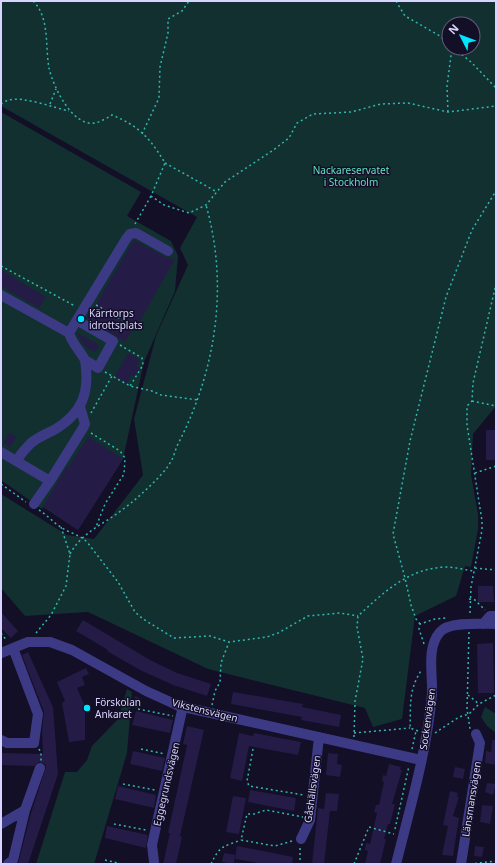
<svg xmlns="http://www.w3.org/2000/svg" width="497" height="865" font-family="'Noto Sans',sans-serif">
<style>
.green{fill:#12302f;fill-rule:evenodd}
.building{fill:#241b47}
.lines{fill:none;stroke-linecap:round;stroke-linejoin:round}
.path{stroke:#2fb8b0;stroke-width:1.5;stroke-dasharray:2 3;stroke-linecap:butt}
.minor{stroke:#3d3a85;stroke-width:10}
.poi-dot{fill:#00e5ff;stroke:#130f26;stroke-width:1.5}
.labels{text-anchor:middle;stroke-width:3;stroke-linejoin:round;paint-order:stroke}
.park-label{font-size:10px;fill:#5fe0c0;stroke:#130f26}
.poi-label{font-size:10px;fill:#d9d4ff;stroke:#130f26;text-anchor:start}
.street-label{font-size:10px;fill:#d9d4ff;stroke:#130f26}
</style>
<rect width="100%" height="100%" fill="#130f26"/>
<path class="green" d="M 1,1 L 496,1 L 496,406 L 473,434 L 471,475 L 478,514 L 478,529 L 471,567 L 465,566 L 456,596 L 415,616 L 402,719 L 373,727 L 365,708 L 208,669 L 88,612 L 25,616 L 1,588 L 1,494 L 67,535 L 94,539 L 143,475 L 134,419 L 156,336 L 188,265 L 180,248 L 197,217 L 1,106 ZM 449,24 L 473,24 L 473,48 L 449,48 Z
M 1,112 L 141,192 L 127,216 L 171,241 L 178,256 L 175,291 L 144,362 L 123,459 L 78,530 L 43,507 L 42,509 L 1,480 Z
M 127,689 L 132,692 L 127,753 L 94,864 L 36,864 L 65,772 L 77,772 L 87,760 L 92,746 L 118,719 Z
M 485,707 L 496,714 L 496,733 L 487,726 L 481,717 Z"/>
<path class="building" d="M 134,240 L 165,257 L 175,259 L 137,326 L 135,325 L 125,342 L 86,318 L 93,307 L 94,308 Z
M 1,270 L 46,297 L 39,308 L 1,286 Z
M 77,333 L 99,345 L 95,352 L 83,345 Z
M 128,353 L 140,360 L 136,366 L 140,368 L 134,377 L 131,375 L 127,383 L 115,376 Z
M 486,430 L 496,430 L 496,460 L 486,460 Z
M 9,433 L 16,437 L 10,447 L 3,443 Z
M 88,437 L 123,459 L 78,530 L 43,507 L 67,466 L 68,468 Z
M 478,586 L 493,586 L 494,602 L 478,602 Z
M 1,612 L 18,631 L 11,638 L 1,628 Z
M 83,620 L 150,660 L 177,673 L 211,684 L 207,696 L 173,685 L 140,670 L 107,651 L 108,650 L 76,631 Z
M 493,643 L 494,693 L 478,693 L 477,644 Z
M 28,652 L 53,707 L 58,774 L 28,864 L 18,864 L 31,813 L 46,767 L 45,764 L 39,762 L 34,766 L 1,765 L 1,753 L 43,754 L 42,731 L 44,712 L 22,655 Z
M 86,668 L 89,674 L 82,677 L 85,685 L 77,688 L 85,706 L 85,740 L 69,742 L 62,703 L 65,701 L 57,682 Z
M 233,692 L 303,704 L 302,707 L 341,715 L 339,727 L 301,720 L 302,717 L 231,704 Z
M 135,696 L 140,698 L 138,708 L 132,707 Z
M 136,711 L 173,720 L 170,733 L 132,725 Z
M 187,726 L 204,730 L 180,836 L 182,837 L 176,864 L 163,864 L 170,833 L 168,833 L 187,745 L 183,744 Z
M 239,733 L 253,736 L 254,733 L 301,742 L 298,755 L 249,746 L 242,781 L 230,778 Z
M 492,740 L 496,740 L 496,765 L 485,763 L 486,751 L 491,752 Z
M 133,751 L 165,758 L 162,771 L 130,764 Z
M 328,753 L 338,754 L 337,764 L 342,765 L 340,777 L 326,775 Z
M 389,764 L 401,767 L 400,770 L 402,770 L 392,804 L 395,804 L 390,824 L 388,824 L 384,839 L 386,839 L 380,864 L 365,864 L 368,851 L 365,850 L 366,843 L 370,844 L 377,813 L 374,812 L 376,805 L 379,805 L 384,782 L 382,781 L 383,775 L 386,776 Z
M 455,767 L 465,769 L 463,779 L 453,777 Z
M 487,783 L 496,784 L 493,795 L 485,792 Z
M 118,786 L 156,795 L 154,808 L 115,799 Z
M 250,790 L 296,798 L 294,811 L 248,802 Z
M 450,791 L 458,793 L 457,797 L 459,797 L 453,816 L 459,818 L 453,856 L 442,855 L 448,826 L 443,825 Z
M 326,793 L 339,794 L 337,811 L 330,811 L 324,864 L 312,864 L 318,808 L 324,809 Z
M 233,796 L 246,798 L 239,834 L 226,832 Z
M 482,805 L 493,806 L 490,824 L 480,822 Z
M 107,826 L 148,835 L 146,848 L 105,838 Z
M 237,846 L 293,857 L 292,864 L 264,864 L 235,859 Z
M 475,846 L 484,847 L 482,857 L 474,856 Z
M 224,853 L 235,855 L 234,864 L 222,862 Z"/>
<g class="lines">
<path class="path" d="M 33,1 C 50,17 45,47 49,68 C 53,86 72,127 95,123 C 100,122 107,118 112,115 C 139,126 150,138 165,163 L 151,196 L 164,205 L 189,213 L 206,205 L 225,182 L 272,151 L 289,138 L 297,123 L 313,114 L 351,112 L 381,104 L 408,103 L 448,112 L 496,106
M 396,1 L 405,16 L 440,36 L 449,44
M 454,48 L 471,62 L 496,88
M 1,104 C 3,103 7,100 9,100 C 23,96 55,108 69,111
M 50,104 L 56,89
M 448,112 L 447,86 L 452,48
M 142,134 L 159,98 L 160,67 L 168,33 L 168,19 L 182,11 L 189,1
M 165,163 L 217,192
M 135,224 L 151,196
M 1,266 L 75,306
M 96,305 L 133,326
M 120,345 L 142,358 L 143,365 L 130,386
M 105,372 L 130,386 L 152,391 L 161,395 L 198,400
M 472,401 L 496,406
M 91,413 L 112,376
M 91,433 L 120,451 L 125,458 L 124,474 L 105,504 L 96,527
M 475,473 L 496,466
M 1,484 L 26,502
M 39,510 C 47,515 54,523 62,528 C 70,533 80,535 87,542 L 118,582 L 135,612 L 143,619 L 174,638 L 210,636 L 229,642 L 267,637 L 278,633 L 308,616 L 340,613 L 358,616
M 70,554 C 82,532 104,524 122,510 C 134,501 144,492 154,482 C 160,476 166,470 170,463 C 174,457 175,450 178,444 C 216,370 229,286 206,205
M 475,568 L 496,570
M 469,599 L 475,600 L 485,610
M 470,613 L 471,587 L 482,530 L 482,521 L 467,425 L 467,406 L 472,401 L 473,383 L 496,284
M 420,624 L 416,619 L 411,605 L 405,578 L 393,534 L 410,441 L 446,297 L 472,230 L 496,191
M 469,632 L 467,709 L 470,729
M 1,633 L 7,641
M 36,633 L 51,615 L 66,586 L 70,554 L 61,527
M 424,644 L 419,629 L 420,624 L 435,619 L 446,618
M 468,695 L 479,704
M 212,705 L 215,691 L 220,682 L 221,663 L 229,642
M 138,709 L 173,716
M 418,731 L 410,728 C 411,704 408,691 422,669
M 354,733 L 410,728
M 435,733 L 459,717 L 469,714 L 479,704 L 496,695
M 354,737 L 355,701 L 363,659 L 357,627 L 358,616 C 384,592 409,568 446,567 C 455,567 465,570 474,571
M 39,749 L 41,753 L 41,761
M 141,749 L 165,754
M 253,749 L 247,781 L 249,786 L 304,795
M 412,749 L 416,731
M 123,784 L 155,790
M 114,824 L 146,830
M 395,829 L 409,766
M 292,841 L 275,846 L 241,840 L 247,814 L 254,814 L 266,810 L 303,817
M 300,848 L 300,864
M 105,860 L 122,864
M 211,864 C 220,845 223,847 241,840
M 354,864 L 369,827 L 394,834
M 470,864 L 496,861"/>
<path class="minor" d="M 1,295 L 69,333 L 126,239 L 130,234 L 136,233 L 168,251
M 69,333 C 72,344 80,350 85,360
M 1,452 L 50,481 L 83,428 L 85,424 L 80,407
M 16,461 C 20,455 25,449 30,444 C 36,438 46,434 54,430 C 83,413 90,392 85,360 L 98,368 L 113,341 L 78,321
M 34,504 L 50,481
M 483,624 L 490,616 L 496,616
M 1,653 L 28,642 L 50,642 L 72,650 L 146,691 L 179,706 L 421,760
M 1,740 L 7,743 L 34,743 L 38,714 L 13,648
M 1,824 L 25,810 L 40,768
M 301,839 L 310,820 L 319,737
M 154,862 L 152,845 L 183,706
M 8,864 L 13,860 L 25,810
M 396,864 C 410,808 427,751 432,694 C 433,674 426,648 440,632 C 449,621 482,624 496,624
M 461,864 L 480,743 L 476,734"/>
</g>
<g class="poi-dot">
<circle cx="81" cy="319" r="4"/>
<circle cx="87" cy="708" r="4"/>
</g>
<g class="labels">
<g class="park-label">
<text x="351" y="174">Nackareservatet<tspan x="351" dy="12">i Stockholm</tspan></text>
</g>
<g class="poi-label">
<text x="89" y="317">Kärrtorps<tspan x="89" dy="12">idrottsplats</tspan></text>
<text x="95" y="706">Förskolan<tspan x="95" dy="12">Ankaret</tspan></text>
</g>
<g class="street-label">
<text transform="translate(205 710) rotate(14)" y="4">Vikstensvägen</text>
<text transform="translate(427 719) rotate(-82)" y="4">Sockenvägen</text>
<text transform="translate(166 784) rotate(-77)" y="4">Eggegrundsvägen</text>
<text transform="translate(312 789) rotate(-82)" y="4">Gåshällsvägen</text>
<text transform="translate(471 799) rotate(-81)" y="4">Länsmansvägen</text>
</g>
</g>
<rect width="497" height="865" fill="none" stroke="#d9d4ff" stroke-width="4"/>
<g transform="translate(461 36) rotate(312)"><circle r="19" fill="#130f26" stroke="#625e7d"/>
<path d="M0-3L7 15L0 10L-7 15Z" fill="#00e5ff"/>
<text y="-6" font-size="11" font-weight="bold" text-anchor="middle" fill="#d9d4ff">N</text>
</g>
</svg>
